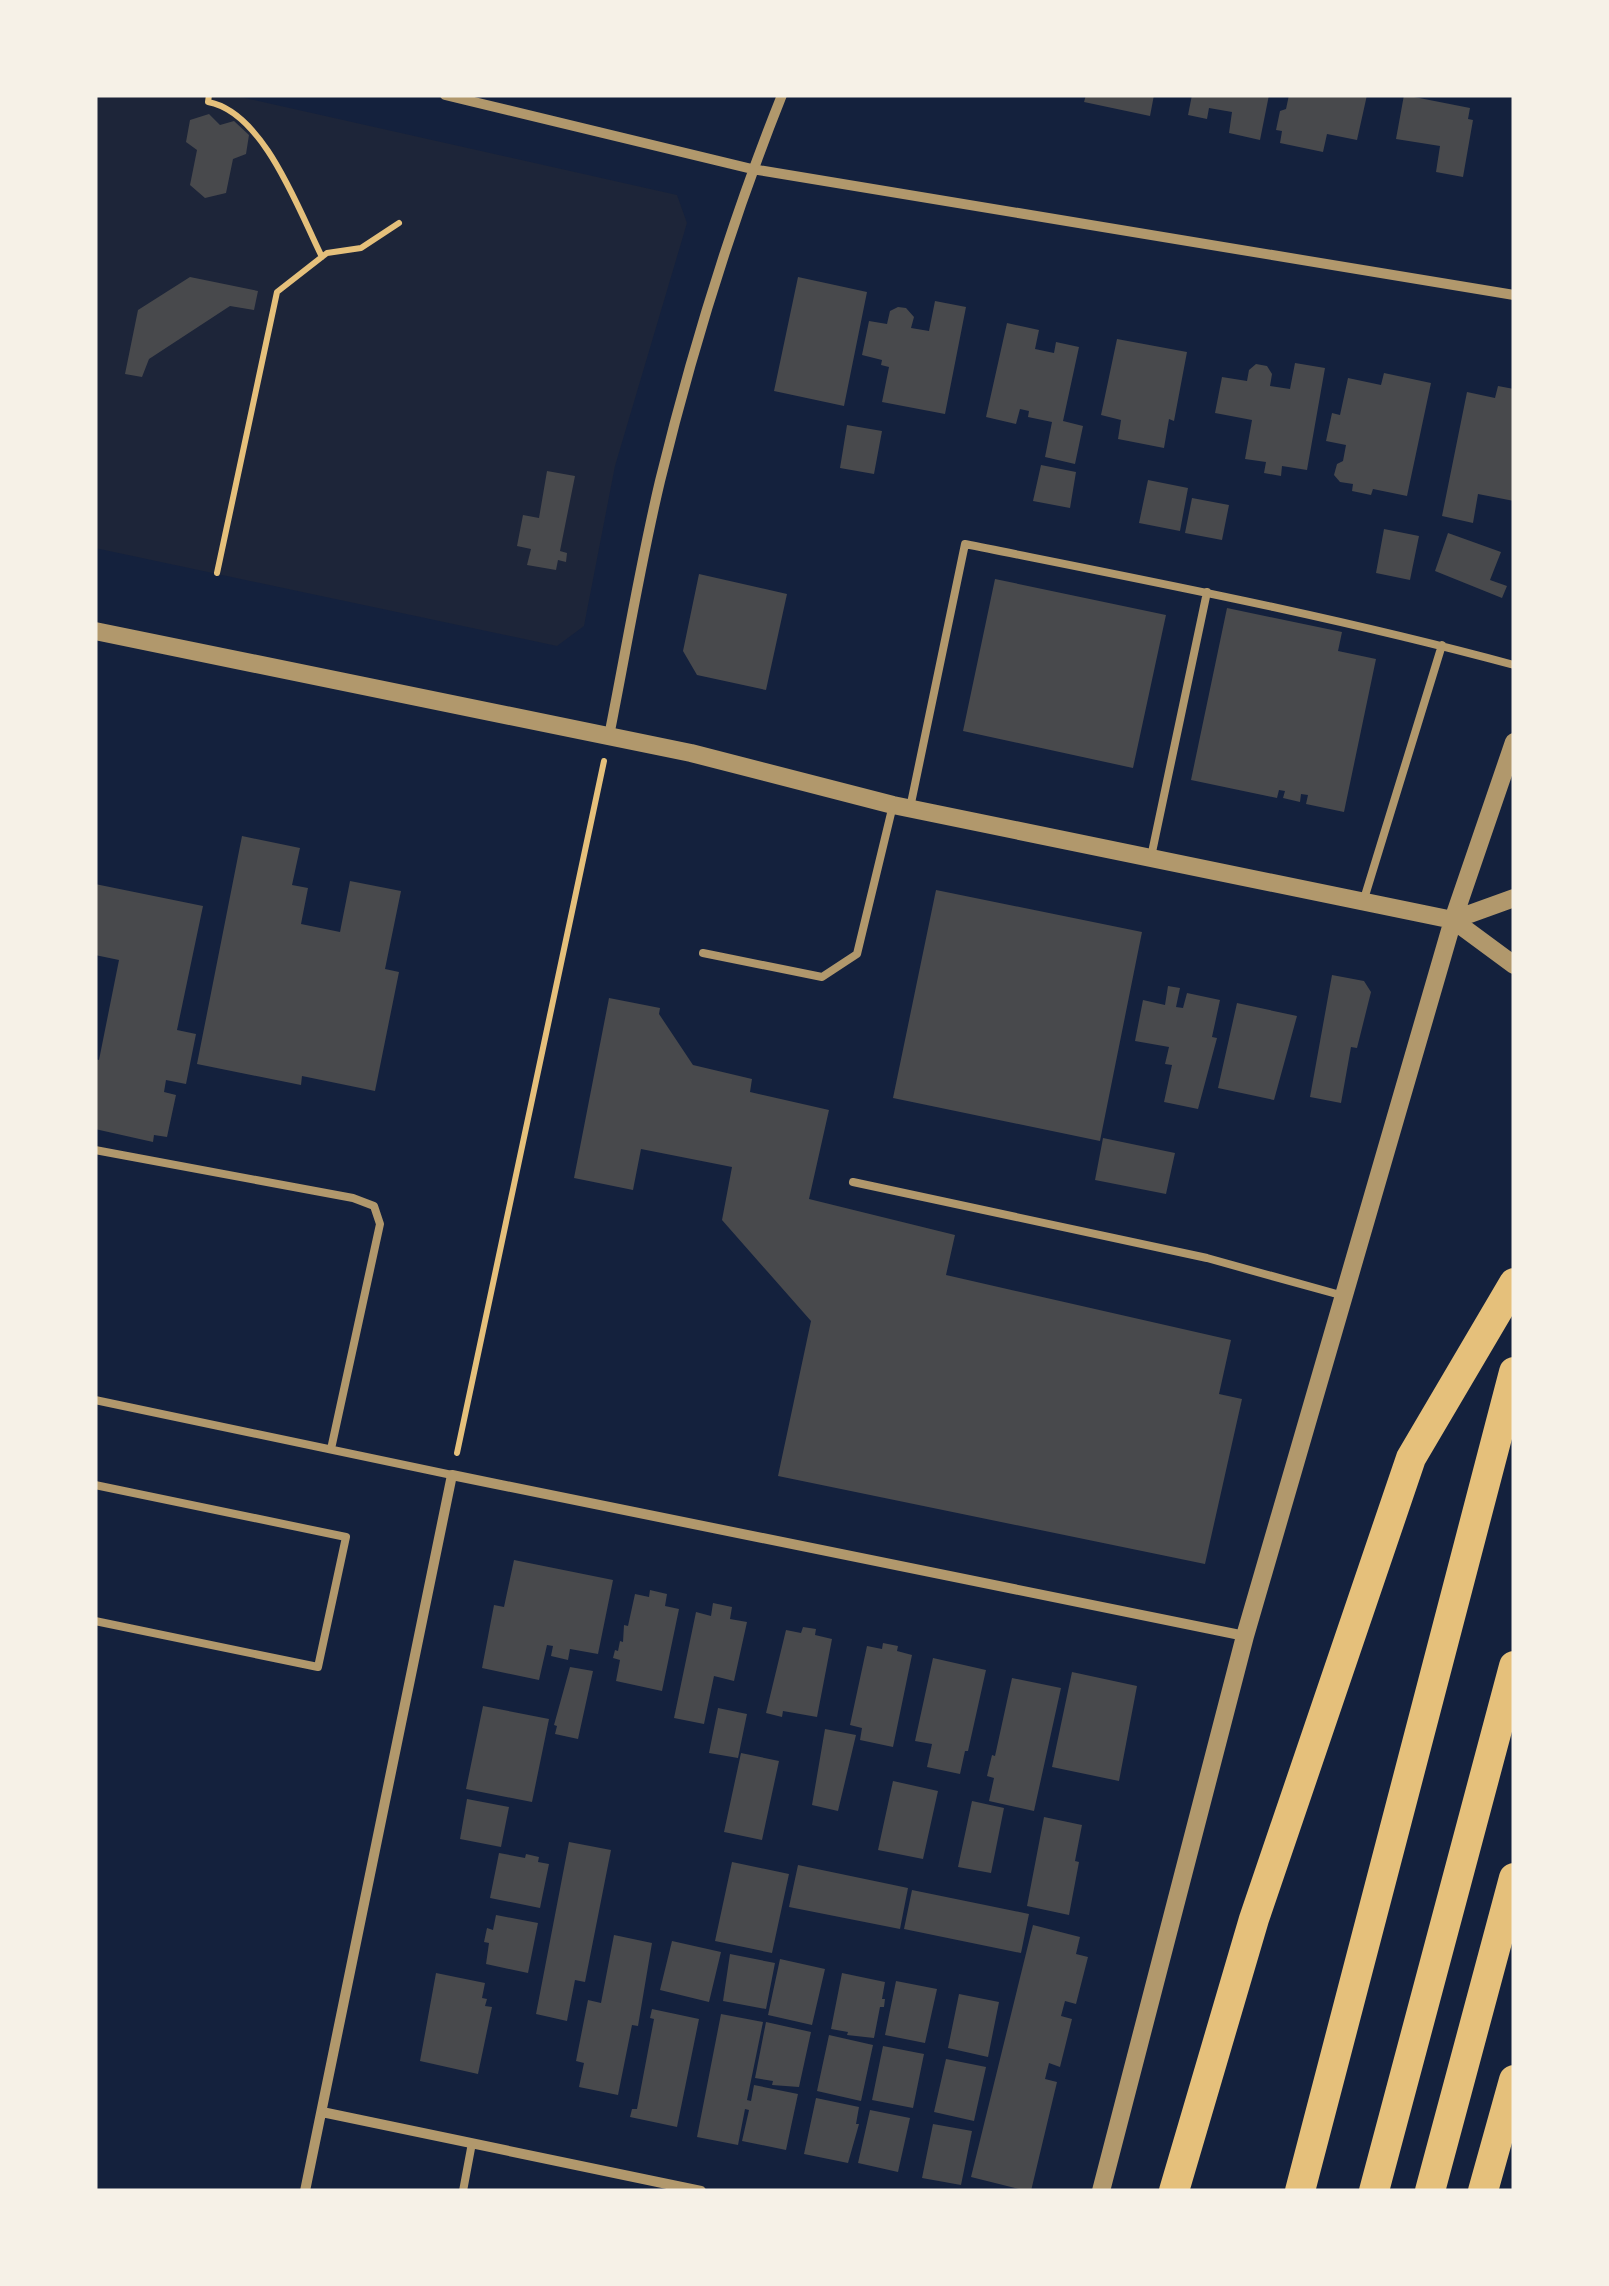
<svg xmlns="http://www.w3.org/2000/svg" width="1609" height="2286" font-family="Barlow,sans-serif">
<style>
.green{fill:#1d2539}
.building{fill:#48494c}
.lines{fill:none;stroke-linecap:round;stroke-linejoin:round}
.path{stroke:#e5c07b;stroke-width:6}
.service{stroke:#b1986c;stroke-width:8}
.minor{stroke:#b1986c;stroke-width:10}
.tertiary{stroke:#b1986c;stroke-width:18}
.motorway{stroke:#e5c07b;stroke-width:30}
</style>
<rect width="100%" height="100%" fill="#14213d"/>
<path class="green" d="M 95,95 L 232,95 L 677,195 L 687,223 L 615,466 L 584,626 L 557,646 L 95,548 Z"/>
<path class="building" d="M 1086,95 L 1154,95 L 1150,116 L 1084,102 Z
M 1192,95 L 1269,95 L 1260,140 L 1229,133 L 1232,112 L 1209,108 L 1207,119 L 1188,115 Z
M 1289,95 L 1367,95 L 1357,140 L 1327,134 L 1323,152 L 1280,143 L 1282,131 L 1276,130 L 1280,111 L 1286,109 Z
M 1404,95 L 1470,108 L 1468,119 L 1473,120 L 1463,177 L 1436,172 L 1440,146 L 1396,139 Z
M 209,114 L 220,125 L 234,121 L 249,135 L 246,154 L 233,159 L 226,193 L 205,198 L 190,185 L 197,150 L 186,142 L 190,120 Z
M 190,277 L 258,291 L 254,310 L 230,306 L 149,359 L 142,377 L 125,374 L 138,310 Z
M 798,277 L 867,292 L 844,406 L 774,391 Z
M 935,301 L 966,307 L 945,414 L 882,402 L 889,367 L 881,365 L 882,360 L 862,355 L 869,321 L 887,324 L 890,311 L 898,307 L 906,308 L 914,317 L 911,328 L 929,331 Z
M 1007,323 L 1039,330 L 1035,349 L 1054,353 L 1056,342 L 1079,347 L 1063,421 L 1083,426 L 1075,464 L 1045,457 L 1052,422 L 1028,417 L 1029,411 L 1020,409 L 1016,424 L 986,417 Z
M 1117,339 L 1187,352 L 1174,421 L 1169,419 L 1164,448 L 1118,439 L 1121,420 L 1101,415 Z
M 1295,363 L 1325,368 L 1307,470 L 1282,466 L 1281,476 L 1264,473 L 1266,462 L 1245,459 L 1252,420 L 1215,413 L 1222,377 L 1247,381 L 1249,370 L 1256,364 L 1267,366 L 1272,374 L 1270,386 L 1290,389 Z
M 1384,373 L 1431,383 L 1407,496 L 1373,489 L 1371,495 L 1352,491 L 1353,484 L 1340,482 L 1334,475 L 1337,464 L 1343,461 L 1346,445 L 1326,441 L 1332,413 L 1340,415 L 1348,378 L 1381,385 Z
M 1498,386 L 1514,389 L 1514,501 L 1478,494 L 1473,523 L 1442,516 L 1467,392 L 1495,398 Z
M 847,425 L 882,431 L 874,474 L 840,468 Z
M 1041,465 L 1076,472 L 1070,508 L 1033,501 Z
M 547,471 L 575,476 L 560,551 L 567,553 L 566,562 L 558,560 L 556,570 L 527,565 L 531,549 L 517,546 L 523,515 L 539,518 Z
M 1148,480 L 1188,488 L 1180,531 L 1139,523 Z
M 1192,498 L 1229,505 L 1222,540 L 1185,533 Z
M 1384,529 L 1419,536 L 1410,580 L 1376,573 Z
M 1448,533 L 1501,552 L 1490,580 L 1507,586 L 1502,598 L 1435,571 Z
M 699,574 L 787,594 L 766,690 L 697,675 L 683,651 Z
M 995,579 L 1166,615 L 1133,768 L 963,731 Z
M 1227,608 L 1342,632 L 1338,651 L 1376,659 L 1344,812 L 1306,804 L 1308,795 L 1301,794 L 1300,802 L 1283,798 L 1285,791 L 1279,790 L 1277,798 L 1191,780 Z
M 242,836 L 300,848 L 292,885 L 308,888 L 301,924 L 340,932 L 350,881 L 401,891 L 385,969 L 399,972 L 375,1091 L 302,1076 L 301,1085 L 197,1064 Z
M 95,884 L 203,906 L 177,1030 L 196,1034 L 186,1084 L 166,1080 L 164,1092 L 176,1095 L 167,1137 L 154,1135 L 153,1142 L 95,1129 L 95,1059 L 99,1060 L 119,960 L 95,955 Z
M 936,890 L 1142,932 L 1100,1141 L 893,1098 Z
M 1332,975 L 1364,981 L 1371,992 L 1357,1048 L 1351,1047 L 1341,1103 L 1310,1097 Z
M 1168,986 L 1180,988 L 1176,1007 L 1183,1008 L 1187,993 L 1220,1000 L 1212,1037 L 1217,1038 L 1198,1109 L 1164,1102 L 1172,1065 L 1165,1064 L 1169,1047 L 1135,1041 L 1143,1000 L 1165,1005 Z
M 609,998 L 660,1008 L 659,1014 L 693,1065 L 752,1079 L 750,1092 L 829,1110 L 809,1199 L 955,1235 L 946,1275 L 1231,1340 L 1219,1394 L 1242,1399 L 1205,1564 L 778,1476 L 811,1321 L 722,1220 L 732,1167 L 641,1149 L 633,1190 L 574,1178 Z
M 1237,1003 L 1297,1016 L 1274,1100 L 1218,1088 Z
M 1103,1138 L 1175,1153 L 1166,1194 L 1095,1180 Z
M 514,1560 L 613,1580 L 598,1654 L 570,1649 L 568,1660 L 551,1656 L 553,1646 L 547,1645 L 539,1680 L 482,1668 L 494,1605 L 504,1607 Z
M 650,1590 L 667,1594 L 665,1606 L 679,1609 L 662,1691 L 616,1681 L 620,1660 L 613,1658 L 615,1650 L 618,1651 L 620,1641 L 623,1642 L 624,1625 L 628,1626 L 635,1594 L 649,1597 Z
M 713,1603 L 732,1607 L 730,1619 L 747,1622 L 734,1681 L 714,1676 L 704,1724 L 674,1718 L 696,1612 L 711,1616 Z
M 803,1627 L 816,1629 L 815,1635 L 832,1639 L 817,1717 L 783,1711 L 782,1717 L 766,1713 L 786,1630 L 801,1633 Z
M 883,1643 L 898,1646 L 897,1651 L 912,1655 L 893,1747 L 860,1740 L 862,1728 L 850,1725 L 867,1646 L 882,1649 Z
M 933,1658 L 986,1670 L 968,1751 L 965,1751 L 960,1774 L 927,1767 L 932,1744 L 915,1741 Z
M 570,1667 L 593,1671 L 578,1739 L 555,1734 L 557,1726 L 554,1725 Z
M 1072,1672 L 1137,1686 L 1119,1781 L 1052,1767 Z
M 1012,1678 L 1061,1688 L 1034,1811 L 989,1801 L 994,1778 L 987,1776 L 992,1755 L 995,1756 Z
M 483,1706 L 549,1719 L 532,1802 L 466,1789 Z
M 718,1708 L 747,1714 L 738,1758 L 709,1753 Z
M 825,1729 L 856,1735 L 838,1811 L 812,1805 Z
M 741,1753 L 779,1761 L 762,1840 L 724,1832 Z
M 893,1781 L 938,1791 L 923,1859 L 878,1850 Z
M 467,1799 L 509,1807 L 501,1847 L 460,1839 Z
M 972,1801 L 1004,1808 L 991,1873 L 958,1867 Z
M 1044,1817 L 1082,1825 L 1075,1861 L 1079,1862 L 1069,1915 L 1027,1906 Z
M 569,1842 L 611,1850 L 585,1982 L 575,1980 L 567,2021 L 536,2014 Z
M 499,1853 L 525,1858 L 526,1854 L 539,1857 L 538,1862 L 549,1864 L 540,1908 L 490,1898 Z
M 732,1862 L 789,1874 L 772,1953 L 715,1941 Z
M 798,1865 L 908,1888 L 900,1929 L 789,1907 Z
M 912,1890 L 1029,1914 L 1021,1953 L 904,1929 Z
M 496,1915 L 538,1923 L 528,1973 L 486,1964 L 489,1943 L 484,1942 L 487,1928 L 493,1930 Z
M 1033,1925 L 1080,1937 L 1076,1954 L 1088,1957 L 1076,2004 L 1065,2001 L 1061,2016 L 1072,2019 L 1060,2067 L 1049,2063 L 1045,2079 L 1057,2082 L 1031,2191 L 1027,2191 L 971,2177 Z
M 614,1935 L 652,1943 L 638,2026 L 632,2025 L 618,2095 L 579,2087 L 584,2063 L 576,2061 L 588,2000 L 601,2003 Z
M 672,1941 L 721,1952 L 709,2002 L 660,1990 Z
M 730,1954 L 775,1963 L 766,2009 L 723,2001 Z
M 780,1959 L 825,1969 L 812,2025 L 768,2015 Z
M 436,1973 L 485,1983 L 482,1998 L 487,1999 L 485,2006 L 492,2007 L 478,2074 L 420,2061 Z
M 842,1973 L 885,1982 L 882,1999 L 885,1999 L 884,2007 L 880,2007 L 874,2038 L 847,2035 L 848,2032 L 831,2029 Z
M 896,1981 L 937,1989 L 925,2043 L 885,2035 Z
M 959,1994 L 999,2002 L 988,2057 L 948,2048 Z
M 652,2009 L 699,2019 L 677,2127 L 630,2117 L 632,2109 L 637,2109 L 654,2019 L 650,2018 Z
M 721,2014 L 763,2022 L 747,2100 L 751,2101 L 754,2085 L 798,2094 L 786,2150 L 742,2141 L 749,2110 L 745,2109 L 738,2145 L 697,2137 Z
M 766,2022 L 811,2032 L 799,2087 L 772,2085 L 773,2081 L 755,2078 Z
M 829,2035 L 873,2045 L 861,2101 L 817,2091 Z
M 883,2046 L 924,2054 L 913,2108 L 872,2100 Z
M 946,2059 L 986,2067 L 974,2121 L 934,2112 Z
M 816,2098 L 859,2107 L 856,2124 L 859,2124 L 848,2163 L 804,2154 Z
M 870,2110 L 910,2118 L 898,2172 L 858,2163 Z
M 933,2124 L 972,2131 L 961,2185 L 922,2178 Z"/>
<g class="lines">
<path class="path" d="M 209,95 L 208,102 C 264,112 299,211 322,257
M 217,573 L 277,292 L 327,253 L 361,248 L 399,223
M 457,1453 L 604,761"/>
<path class="service" d="M 910,808 L 965,544 C 1149,581 1333,616 1514,665
M 1151,857 L 1207,592
M 1364,899 L 1442,645
M 703,953 L 822,977 L 857,954 L 893,805
M 95,1150 L 353,1198 L 374,1206 L 380,1224 L 331,1449
M 853,1182 L 1207,1258 L 1344,1296
M 95,1400 L 452,1475
M 95,1485 L 346,1537 L 318,1667 L 95,1621
M 463,2191 L 472,2143"/>
<path class="minor" d="M 445,95 L 752,169 L 1514,295
M 609,736 C 626,651 640,565 660,481 C 692,350 732,220 782,95
M 322,2112 L 701,2191
M 305,2191 L 452,1475 L 1245,1636"/>
<path class="tertiary" d="M 95,631 L 691,753 L 893,805 L 1453,920 L 1514,965
M 1453,920 L 1514,898
M 1101,2191 L 1245,1636 L 1453,920 L 1514,742"/>
<path class="motorway" d="M 1174,2191 L 1254,1919 L 1411,1458 L 1514,1283
M 1300,2191 L 1514,1372
M 1374,2191 L 1514,1666
M 1430,2191 L 1514,1878
M 1483,2191 L 1514,2080"/>
</g>
<rect width="1609" height="2286" fill="none" stroke="#f6f1e7" stroke-width="195"/>
</svg>
